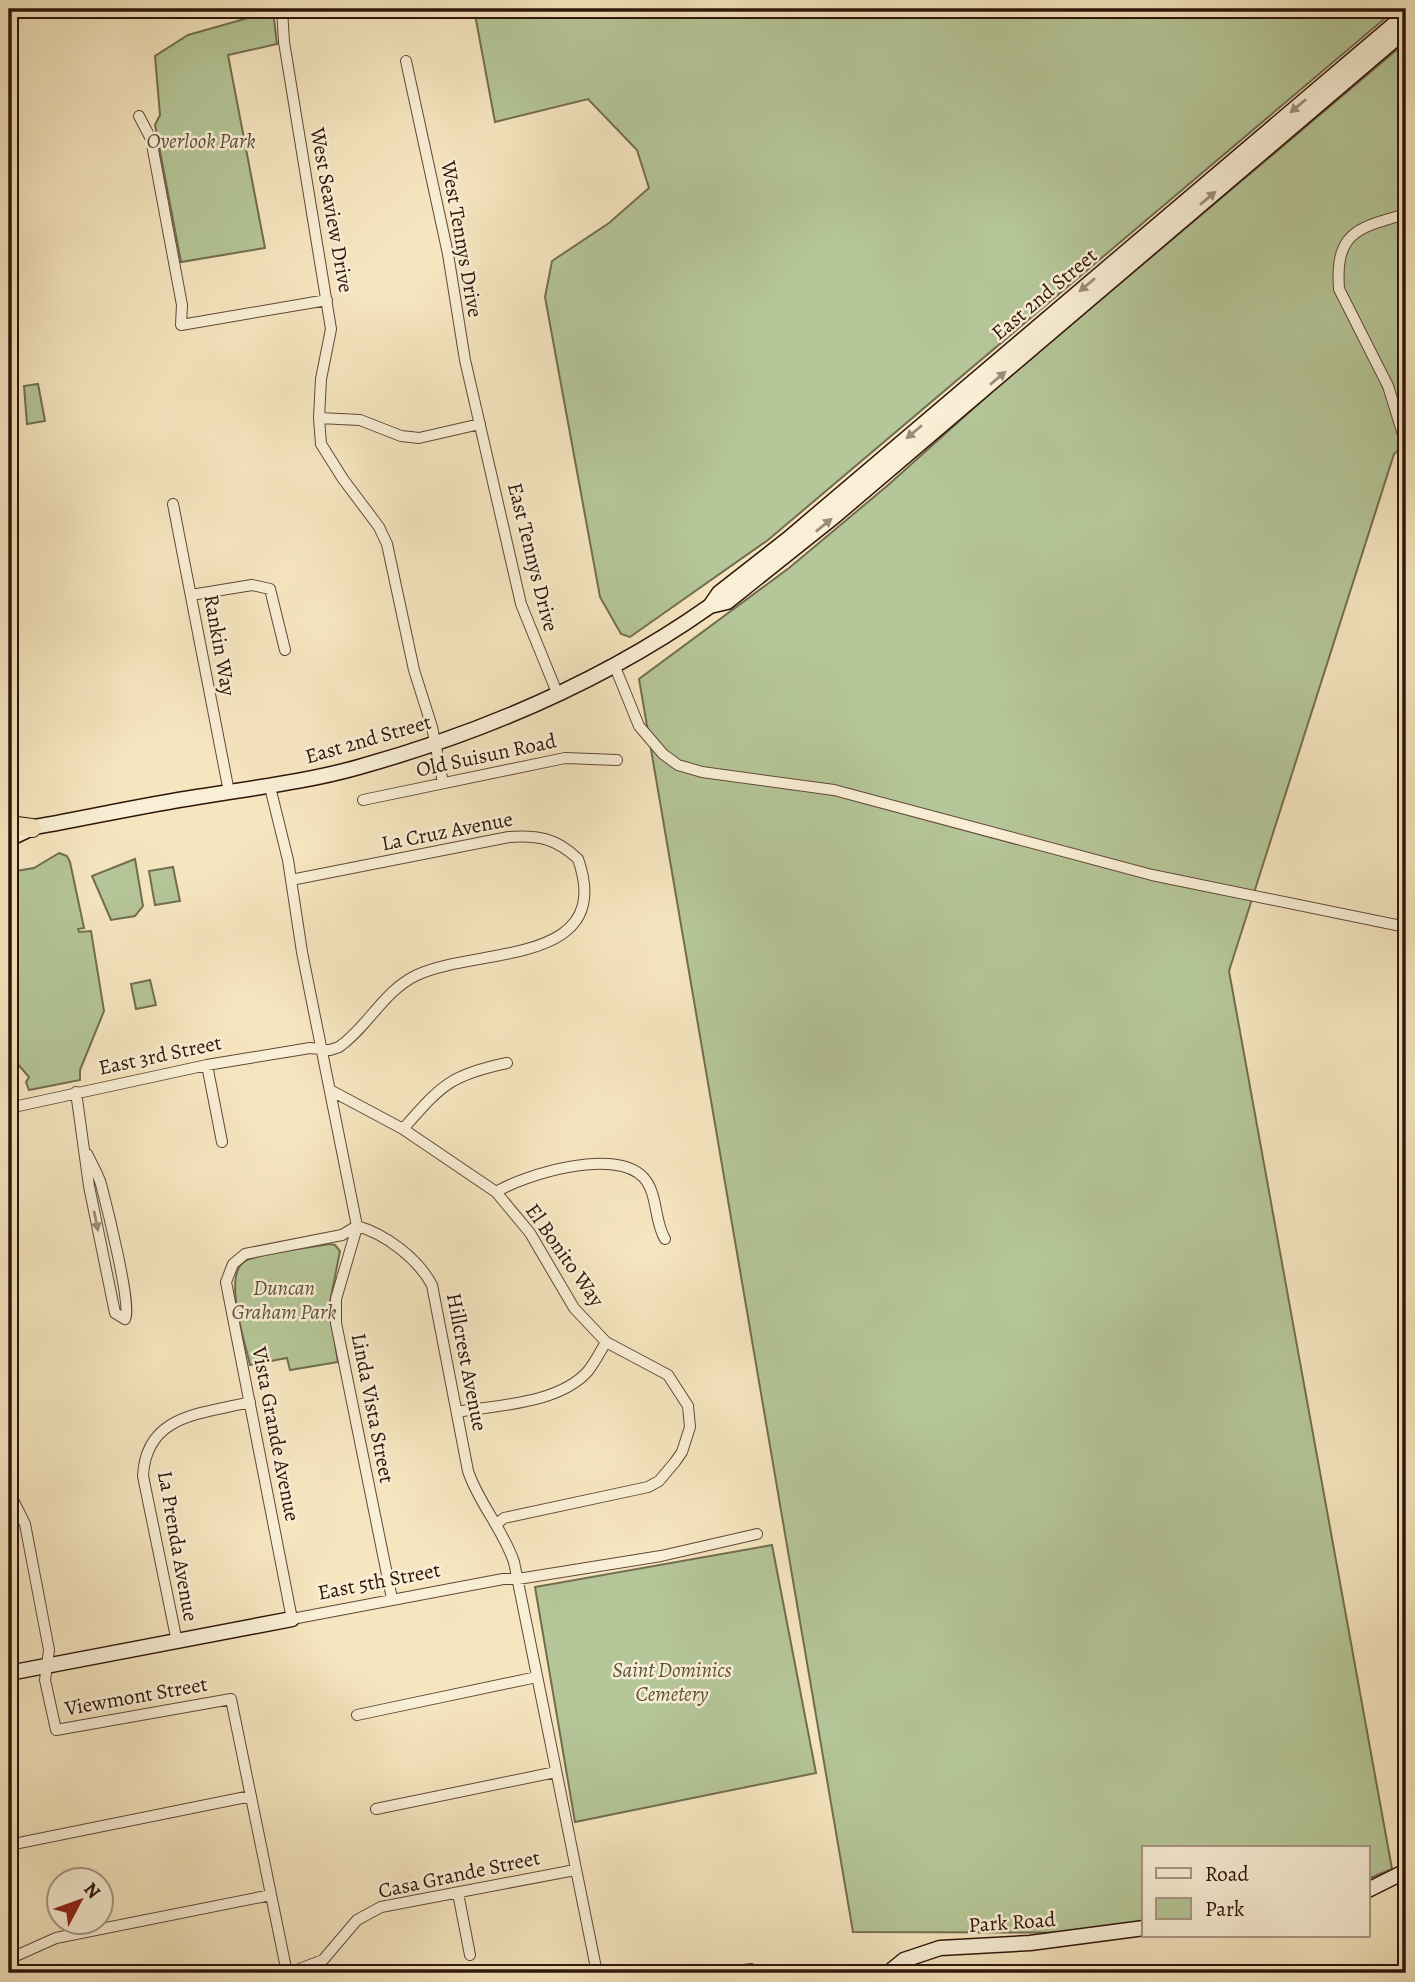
<svg xmlns="http://www.w3.org/2000/svg" width="1415" height="1982" font-family="Alegreya,serif">
<style>
.green{fill:#b5c698;stroke:#726d51;stroke-width:2}
.lines{fill:none;stroke-linecap:round;stroke-linejoin:round}
.street-casing{stroke:#614838;stroke-width:12}
.secondary-casing{stroke:#2f140a;stroke-width:17}
.highway-casing{stroke:#2f140a;stroke-width:20}
.street{stroke:#f9efd6;stroke-width:10}
.secondary{stroke:#f9efd6;stroke-width:14}
.highway{stroke:#f6e6c0;stroke-width:18}
.oneway{fill:#9e8c7a}
.labels{text-anchor:middle;stroke-width:5;stroke-linejoin:round;paint-order:stroke}
.park-label{font-size:21px;font-style:italic;fill:#5e523c;stroke:#f9efd6}
.street-label{font-size:21px;fill:#2f140a;stroke:#f9efd6}
</style>
<rect width="100%" height="100%" fill="#f6e6c0"/>
<filter id="stains"><feTurbulence type="fractalNoise" baseFrequency=".00286" numOctaves="4"/><feColorMatrix values="0 0 0 0 .2 0 0 0 0 .09 0 0 0 0 .02 0 0 0 .5 -.17"/></filter>
<radialGradient id="worn" r=".72"><stop offset=".6" stop-color="#630" stop-opacity="0"/><stop offset="1" stop-color="#630" stop-opacity=".3"/></radialGradient>
<path class="green" d="M 474,9 L 1396,9 L 768,540 L 630,637 L 621,634 L 600,597 L 545,297 L 552,261 L 609,223 L 649,188 L 637,150 L 588,99 L 495,122 Z
M 273,11 L 277,44 L 228,55 L 265,248 L 181,262 L 155,125 L 160,115 L 155,56 L 188,35 Z
M 1406,42 L 1406,444 L 1394,454 L 1229,971 L 1392,1869 L 1368,1879 L 1368,1847 L 1144,1847 L 1144,1933 L 853,1932 L 639,679 L 789,568 L 887,486 L 995,389 Z
M 38,384 L 45,421 L 27,424 L 24,386 Z
M 59,853 L 67,856 L 70,862 L 84,928 L 78,929 L 79,932 L 91,931 L 104,1011 L 80,1070 L 80,1080 L 29,1090 L 26,1082 L 29,1077 L 15,1061 L 18,1049 L 9,999 L 9,872 L 34,868 Z
M 135,859 L 143,906 L 135,916 L 111,920 L 92,876 Z
M 173,867 L 180,901 L 155,905 L 149,871 Z
M 150,980 L 156,1005 L 136,1009 L 131,984 Z
M 329,1244 L 335,1245 L 340,1251 L 329,1307 L 338,1362 L 290,1370 L 287,1358 L 250,1365 C 245,1342 223,1276 244,1262 C 257,1253 310,1248 329,1244 Z
M 772,1545 L 816,1773 L 575,1822 L 535,1587 Z"/>
<g class="lines">
<defs>
<path id="street" d="M 282,9 L 284,42 L 331,329 L 321,379 L 319,418 L 321,444 L 343,479 L 379,527 L 387,544 L 414,670 L 432,727 L 443,783
M 406,61 L 448,254 L 465,360 L 521,604 L 558,695
M 139,116 L 151,139 L 182,305 L 181,325 L 327,300
M 1406,214 C 1357,228 1335,232 1339,289 L 1388,386 L 1406,444
M 319,418 L 360,420 L 401,436 L 419,438 L 480,424
M 173,504 L 229,792
M 191,595 L 252,585 L 270,589 L 285,650
M 615,667 L 639,726 L 663,754 L 678,765 L 702,772 L 834,790 L 1152,875 L 1406,927
M 270,787 L 288,860 L 302,952 L 357,1226 C 386,1234 418,1259 432,1285 L 468,1471 C 479,1504 503,1529 514,1562 L 597,1973
M 363,800 L 565,758 L 617,760
M 207,1065 L 222,1142
M 330,1090 L 403,1129 L 496,1192 L 530,1233 L 574,1308 L 606,1342 L 668,1375 L 688,1406 L 690,1427 L 682,1452 L 675,1462 L 659,1481 L 648,1487 L 504,1518 L 498,1523
M 76,1092 L 89,1186 L 115,1313 L 125,1319 C 133,1310 106,1203 101,1184 C 98,1174 92,1164 87,1154
M 9,1108 L 207,1065 L 310,1048 L 330,1050 L 339,1047 C 368,1027 383,991 417,975 C 476,947 616,967 578,859 C 556,838 538,835 509,837 L 291,880
M 403,1129 C 441,1086 449,1075 507,1063
M 496,1192 C 526,1174 616,1147 644,1178 C 658,1194 654,1221 665,1239
M 357,1226 L 342,1235 L 245,1254 L 233,1264 L 226,1282 L 292,1619 L 503,1579 L 518,1579 L 661,1556 L 757,1534
M 357,1227 L 336,1299 L 336,1323 L 392,1599
M 457,1412 C 497,1405 559,1404 588,1371 C 595,1362 600,1352 606,1342
M 9,1492 L 25,1524 L 49,1650 L 45,1680 L 56,1730 L 231,1699 L 287,1973
M 177,1642 L 143,1476 C 146,1414 202,1414 250,1402
M 357,1715 L 537,1677
M 376,1809 L 556,1772
M 9,1845 L 251,1796
M 458,1893 L 470,1955
M 9,1959 L 56,1938 L 271,1895
M 289,1973 L 323,1960 L 357,1920 L 381,1907 L 575,1870
M 723,1973 L 751,1969"/>
<path id="secondary" d="M 710,606 L 727,602 L 836,515 L 1406,30
M 24,829 C 82,819 139,806 197,797 C 251,788 306,782 359,767 C 484,732 604,681 710,606 L 719,593 L 788,539 L 1406,14
M 9,839 L 32,828
M 9,1673 L 292,1619
M 1368,1890 L 1406,1871
M 888,1973 L 904,1960 L 940,1948 L 1030,1943 L 1144,1928"/>
<path id="highway" d="M 9,825 L 32,828"/>
</defs>
<use href="#street" class="street-casing"/>
<use href="#secondary" class="secondary-casing"/>
<use href="#highway" class="highway-casing"/>
<use href="#street" class="street"/>
<use href="#secondary" class="secondary"/>
<use href="#highway" class="highway"/>
</g>
<defs><path id="oneway-solid" d="M-6-.8H1V-3.2L6.5 0L1 3.2V.8H-6Z" transform="scale(1.75)"/></defs>
<g class="oneway">
<use href="#oneway-solid" transform="translate(1298 106) rotate(140)"/>
<use href="#oneway-solid" transform="translate(1208 198) rotate(-40)"/>
<use href="#oneway-solid" transform="translate(1087 285) rotate(140)"/>
<use href="#oneway-solid" transform="translate(998 378) rotate(-40)"/>
<use href="#oneway-solid" transform="translate(914 432) rotate(140)"/>
<use href="#oneway-solid" transform="translate(824 525) rotate(-39)"/>
<use href="#oneway-solid" transform="translate(96 1221) rotate(79)"/>
</g>
<g class="labels">
<g class="park-label">
<text x="201" y="148">Overlook Park</text>
<text x="284" y="1295">Duncan<tspan x="284" dy="24">Graham Park</tspan></text>
<text x="672" y="1677">Saint Dominics<tspan x="672" dy="24">Cemetery</tspan></text>
</g>
<g class="street-label">
<text transform="translate(332 210) rotate(80)" y="7">West Seaview Drive</text>
<text transform="translate(462 239) rotate(80)" y="7">West Tennys Drive</text>
<text transform="translate(1044 294) rotate(-40)" y="7">East 2nd Street</text>
<text transform="translate(533 557) rotate(76)" y="7">East Tennys Drive</text>
<text transform="translate(220 645) rotate(80)" y="7">Rankin Way</text>
<text transform="translate(368 739) rotate(-16)" y="7">East 2nd Street</text>
<text transform="translate(486 755) rotate(-12)" y="7">Old Suisun Road</text>
<text transform="translate(447 831) rotate(-11)" y="7">La Cruz Avenue</text>
<text transform="translate(160 1055) rotate(-12)" y="7">East 3rd Street</text>
<text transform="translate(565 1255) rotate(55)" y="7">El Bonito Way</text>
<text transform="translate(467 1362) rotate(79)" y="7">Hillcrest Avenue</text>
<text transform="translate(373 1408) rotate(79)" y="7">Linda Vista Street</text>
<text transform="translate(276 1434) rotate(79)" y="7">Vista Grande Avenue</text>
<text transform="translate(178 1546) rotate(80)" y="7">La Prenda Avenue</text>
<text transform="translate(379 1581) rotate(-11)" y="7">East 5th Street</text>
<text transform="translate(136 1696) rotate(-10)" y="7">Viewmont Street</text>
<text transform="translate(459 1874) rotate(-12)" y="7">Casa Grande Street</text>
<text transform="translate(1012 1922) rotate(-4)" y="7">Park Road</text>
</g>
</g>
<rect width="1415" height="1982" fill="none" stroke="#f6e6c0" stroke-width="35"/>
<rect x="10" y="10" width="1394" height="1961" fill="none" stroke="#2f140a" stroke-width="3.5"/>
<rect x="18" y="18" width="1380" height="1947" fill="none" stroke="#2f140a" stroke-width="2"/>
<rect x="1142" y="1846" width="228" height="91" fill="#f9efd6" stroke="#a89784" stroke-width="2"/>
<rect x="1156" y="1868" width="35" height="10" fill="#f9efd6" stroke="#a89784" stroke-width="2"/>
<text x="1205" y="1881" font-size="21" fill="#2f140a">Road</text>
<rect x="1156" y="1898" width="35" height="21" fill="#b5c698" stroke="#a89784" stroke-width="2"/>
<text x="1205" y="1916" font-size="21" fill="#2f140a">Park</text>
<g transform="translate(80 1901) rotate(49)"><circle r="33" fill="#f9efd6" stroke="#a89784" stroke-width="2"/>
<path d="M0-5L12 26L0 18L-12 26Z" fill="#8f2418"/>
<text y="-10" font-size="19" font-weight="bold" text-anchor="middle" fill="#2f140a">N</text>
</g>
<rect width="100%" height="100%" filter="url(#stains)"/>
<rect width="100%" height="100%" fill="url(#worn)"/>
</svg>
